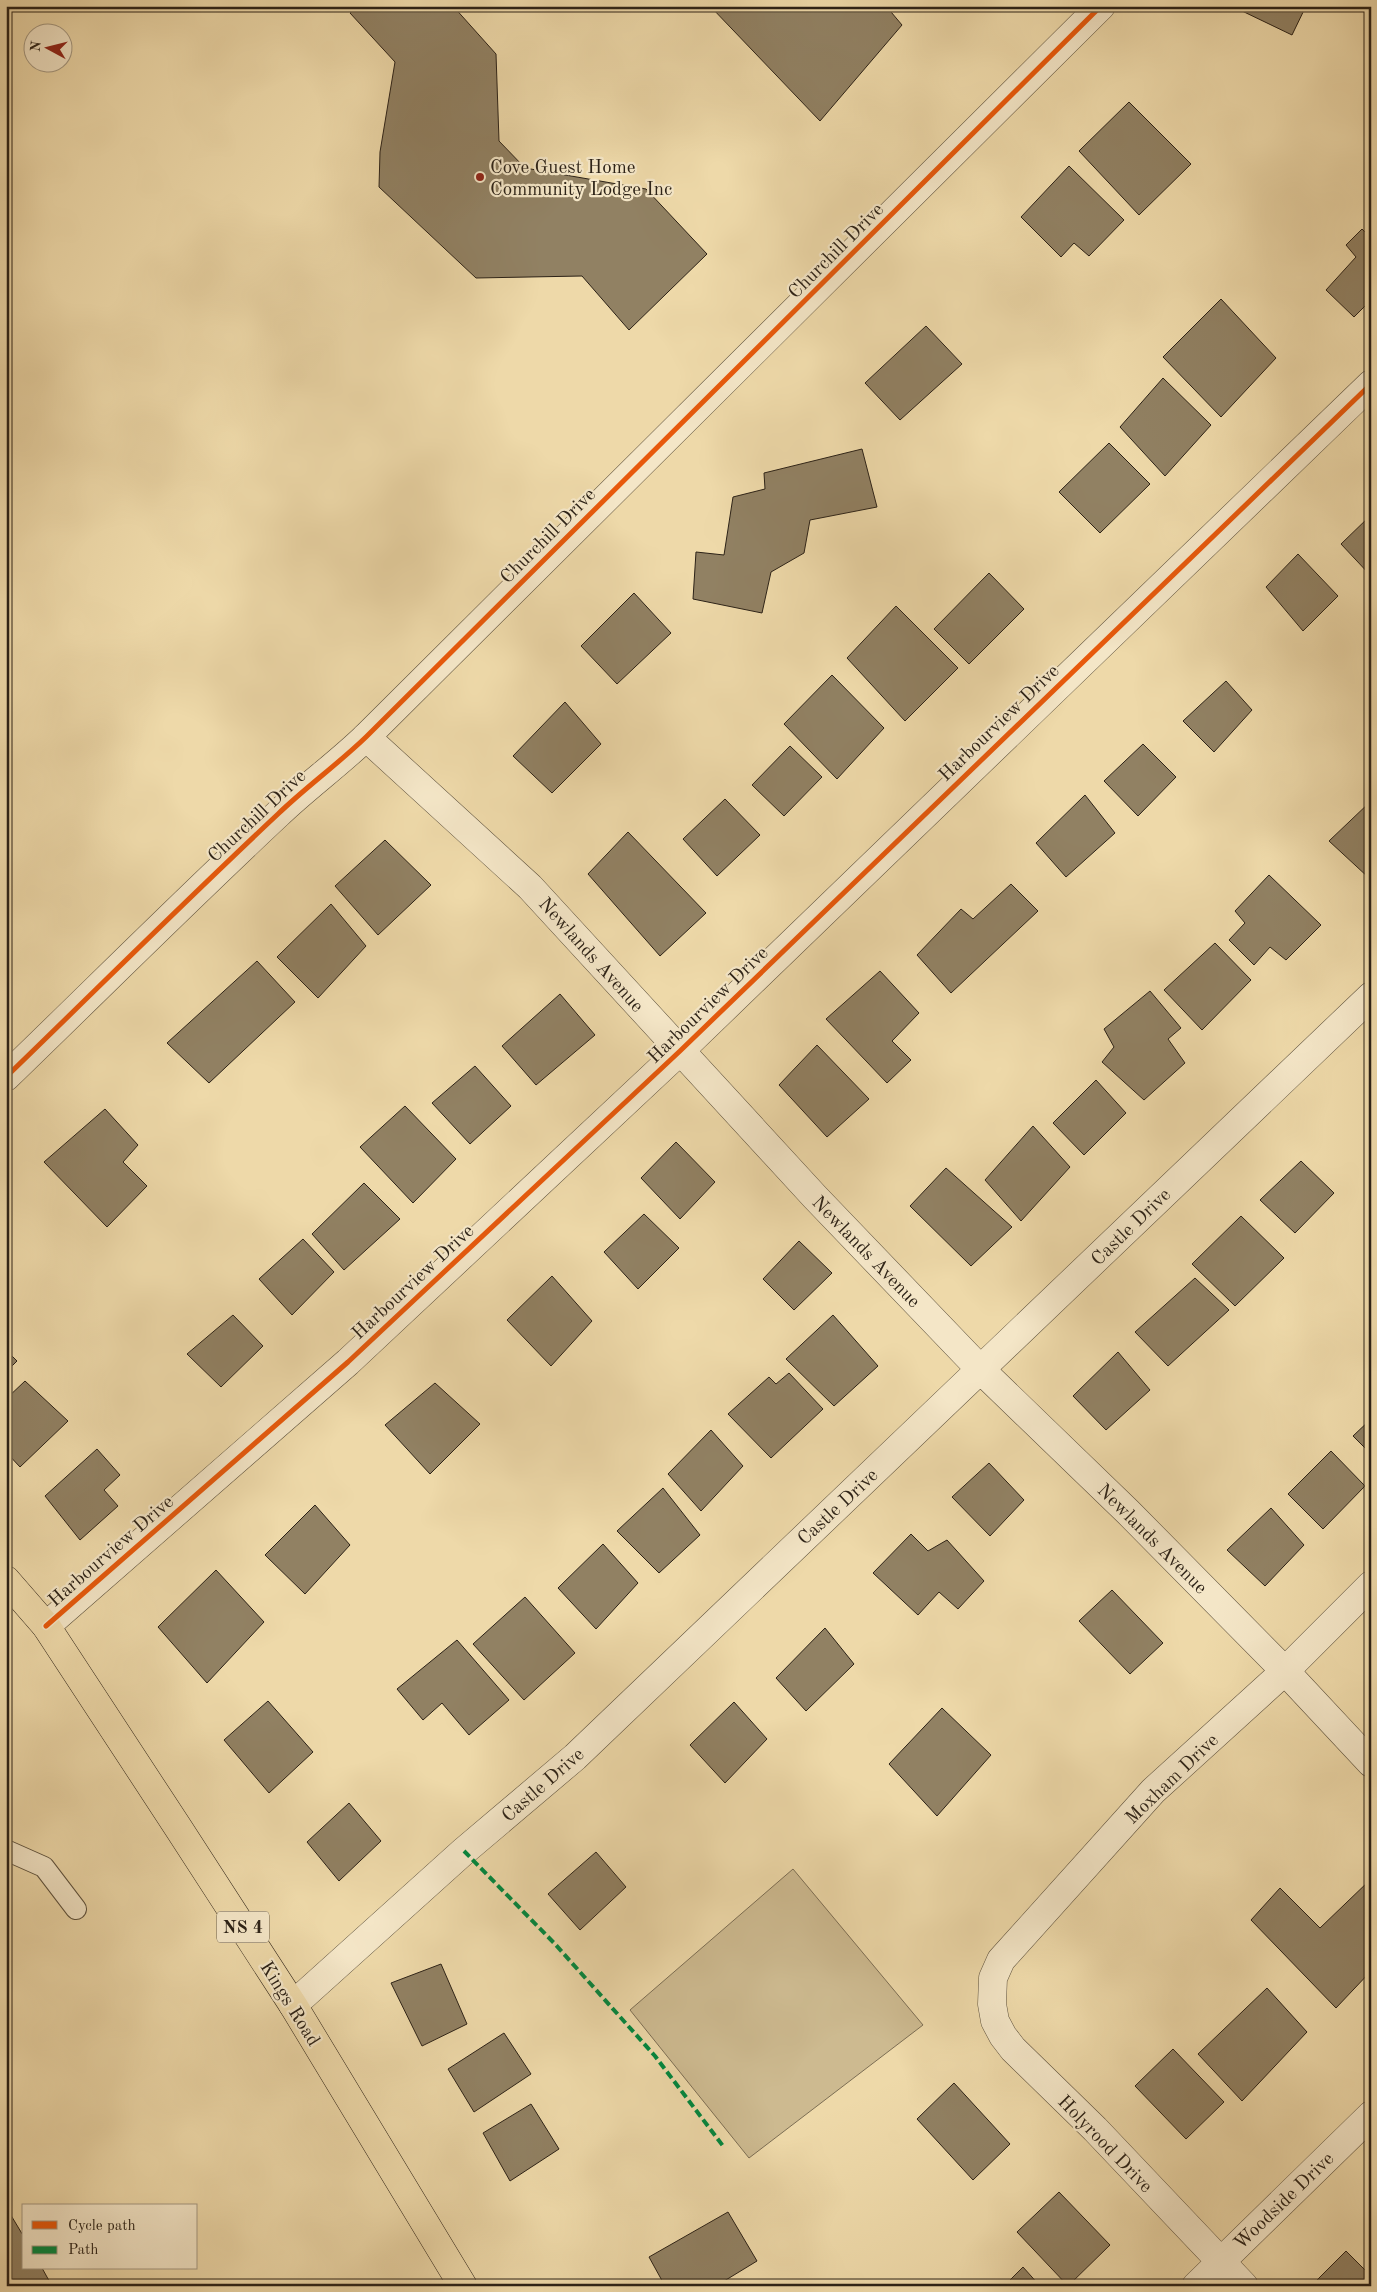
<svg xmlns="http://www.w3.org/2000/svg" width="1377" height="2292" font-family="'Old Standard TT',serif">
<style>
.green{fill:#cdba90;stroke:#7c6e54}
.building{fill:#918163;stroke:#2c2217}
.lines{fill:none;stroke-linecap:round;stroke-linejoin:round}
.service-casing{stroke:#5c503c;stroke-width:22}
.minor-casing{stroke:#5c503c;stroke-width:29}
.tertiary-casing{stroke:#5c503c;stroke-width:29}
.primary-casing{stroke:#2c2217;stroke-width:29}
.service{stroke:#f4e6c7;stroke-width:20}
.minor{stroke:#f4e6c7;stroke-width:28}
.tertiary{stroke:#f4e6c7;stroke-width:28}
.primary{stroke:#eed9a9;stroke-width:28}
.quiet{stroke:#00873e;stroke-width:4;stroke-dasharray:8 4;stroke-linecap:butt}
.cycleway-casing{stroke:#f4e6c7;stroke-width:8}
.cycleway{stroke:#e8590c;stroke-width:5}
.poi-dot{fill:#8f2418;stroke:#f4e6c7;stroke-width:2}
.labels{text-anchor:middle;stroke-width:4.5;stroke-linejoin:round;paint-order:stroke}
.shield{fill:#f4e6c7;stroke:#685d4c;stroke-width:1}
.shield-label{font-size:18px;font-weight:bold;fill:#2c2217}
.poi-label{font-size:19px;fill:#2c2217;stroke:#f4e6c7;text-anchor:start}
.street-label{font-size:19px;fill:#2c2217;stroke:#f4e6c7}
</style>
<rect width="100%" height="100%" fill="#eed9a9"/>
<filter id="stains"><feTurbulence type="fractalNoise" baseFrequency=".004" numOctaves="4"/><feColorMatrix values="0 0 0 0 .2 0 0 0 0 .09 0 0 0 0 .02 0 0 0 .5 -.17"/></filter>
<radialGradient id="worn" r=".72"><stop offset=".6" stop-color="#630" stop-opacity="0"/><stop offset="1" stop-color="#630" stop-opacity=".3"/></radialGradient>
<path class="green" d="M 793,1869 L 923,2025 L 749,2158 L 630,2010 Z"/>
<path class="building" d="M 358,6 L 453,6 L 496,54 L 499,141 L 525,168 L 646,189 L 707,254 L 629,330 L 582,276 L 476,278 L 379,187 L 380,152 L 395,62 L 350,13 Z
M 710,6 L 886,6 L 902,25 L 820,121 Z
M 1242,6 L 1306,6 L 1292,35 L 1240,10 Z
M 1129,102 L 1191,164 L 1139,215 L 1079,151 Z
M 1069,166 L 1124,220 L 1089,256 L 1074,243 L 1061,257 L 1021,217 Z
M 1362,229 L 1371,238 L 1371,300 L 1354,317 L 1326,290 L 1356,257 L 1346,245 Z
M 1221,299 L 1276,358 L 1221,417 L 1163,357 Z
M 926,326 L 962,364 L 900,420 L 865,383 Z
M 1163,378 L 1211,425 L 1165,476 L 1120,427 Z
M 1109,443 L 1150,484 L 1100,533 L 1059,492 Z
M 862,449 L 877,507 L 810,520 L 804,553 L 771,572 L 762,613 L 693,599 L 696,552 L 724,555 L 733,497 L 765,489 L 764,473 Z
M 1371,515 L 1371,576 L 1341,544 Z
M 1298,554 L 1338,596 L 1303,631 L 1266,587 Z
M 989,573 L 1024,609 L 969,664 L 934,629 Z
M 634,593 L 671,633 L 617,684 L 581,646 Z
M 896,606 L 958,668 L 905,721 L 847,658 Z
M 832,675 L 884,728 L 837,779 L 784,724 Z
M 1226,681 L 1252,710 L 1214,752 L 1183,721 Z
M 565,702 L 601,744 L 552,793 L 513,756 Z
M 1143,744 L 1176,777 L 1138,816 L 1104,781 Z
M 790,746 L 822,777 L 784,816 L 752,785 Z
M 1085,795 L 1115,833 L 1066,877 L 1036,843 Z
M 725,799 L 760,835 L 717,876 L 683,839 Z
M 1371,801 L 1371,876 L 1369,878 L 1329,841 Z
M 628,832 L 706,913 L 660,956 L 588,874 Z
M 385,840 L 431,885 L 378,935 L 335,886 Z
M 1269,875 L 1321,925 L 1286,960 L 1270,947 L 1254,965 L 1229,940 L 1245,923 L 1235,911 Z
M 1011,884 L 1038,911 L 951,993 L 917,955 L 961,909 L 973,919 Z
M 331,904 L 366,946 L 318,998 L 277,957 Z
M 1215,943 L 1251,980 L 1202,1030 L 1164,990 Z
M 257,961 L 295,1002 L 209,1083 L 167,1043 Z
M 880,971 L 919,1013 L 892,1041 L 911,1060 L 887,1083 L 826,1019 Z
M 1150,991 L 1181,1028 L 1168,1039 L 1185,1063 L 1144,1100 L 1102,1062 L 1114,1047 L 1104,1029 Z
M 560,994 L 595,1035 L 536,1085 L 502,1046 Z
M 817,1045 L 869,1099 L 827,1137 L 779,1085 Z
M 475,1066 L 511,1106 L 470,1144 L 432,1103 Z
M 1096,1080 L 1126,1113 L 1084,1155 L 1053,1123 Z
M 405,1106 L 456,1159 L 413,1203 L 360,1147 Z
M 105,1109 L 138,1145 L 123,1162 L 147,1186 L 107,1227 L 44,1162 Z
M 1033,1126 L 1070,1167 L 1021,1221 L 985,1180 Z
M 676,1142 L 715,1182 L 680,1219 L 641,1178 Z
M 1301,1161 L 1334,1193 L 1295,1233 L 1260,1200 Z
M 946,1168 L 1012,1227 L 971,1266 L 910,1206 Z
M 364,1183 L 400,1219 L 344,1270 L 312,1234 Z
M 644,1214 L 679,1248 L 638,1289 L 604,1252 Z
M 1241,1216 L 1284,1258 L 1235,1306 L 1192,1264 Z
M 303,1239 L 334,1272 L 292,1315 L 259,1279 Z
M 799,1241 L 832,1273 L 794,1310 L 763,1279 Z
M 552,1276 L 592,1321 L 551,1366 L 507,1320 Z
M 1195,1278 L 1229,1310 L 1168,1366 L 1135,1332 Z
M 233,1315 L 263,1346 L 221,1387 L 187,1354 Z
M 833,1315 L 878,1366 L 834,1406 L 786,1359 Z
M 6,1350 L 17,1361 L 6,1372 Z
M 1118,1352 L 1150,1390 L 1106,1430 L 1073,1396 Z
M 789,1373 L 823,1409 L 771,1458 L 728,1414 L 769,1377 L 776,1384 Z
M 25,1381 L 68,1421 L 20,1467 L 6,1452 L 6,1399 Z
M 435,1383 L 480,1424 L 430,1474 L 385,1425 Z
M 1371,1419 L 1371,1454 L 1353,1436 Z
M 711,1430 L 743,1466 L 701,1511 L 668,1474 Z
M 97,1449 L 120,1475 L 104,1490 L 118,1506 L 80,1540 L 45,1496 Z
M 1331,1451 L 1365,1486 L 1323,1529 L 1288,1494 Z
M 989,1463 L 1024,1500 L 990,1536 L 952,1497 Z
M 663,1488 L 700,1535 L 659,1573 L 617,1531 Z
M 315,1505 L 350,1545 L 305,1594 L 265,1555 Z
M 1271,1508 L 1304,1545 L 1265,1586 L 1227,1550 Z
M 911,1534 L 928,1551 L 947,1540 L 984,1581 L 958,1609 L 939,1592 L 918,1615 L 873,1573 Z
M 603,1544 L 638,1583 L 596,1629 L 558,1588 Z
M 216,1570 L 264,1622 L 207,1683 L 158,1627 Z
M 1112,1590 L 1163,1643 L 1130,1674 L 1079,1621 Z
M 525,1597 L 575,1653 L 524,1700 L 473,1644 Z
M 825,1628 L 854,1664 L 806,1711 L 776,1678 Z
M 457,1640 L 509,1700 L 469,1735 L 442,1703 L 423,1720 L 397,1689 Z
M 268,1701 L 313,1752 L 269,1793 L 224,1740 Z
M 734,1702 L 767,1739 L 725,1783 L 690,1745 Z
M 942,1708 L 991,1755 L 937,1816 L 889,1764 Z
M 349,1803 L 381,1841 L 339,1881 L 307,1842 Z
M 596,1852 L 626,1887 L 580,1930 L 548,1894 Z
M 1371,1879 L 1371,1971 L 1336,2008 L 1251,1920 L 1280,1888 L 1320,1928 Z
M 441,1964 L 467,2024 L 422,2046 L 391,1983 Z
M 1267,1988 L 1307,2032 L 1242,2101 L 1198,2054 Z
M 504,2033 L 531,2074 L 474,2112 L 448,2069 Z
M 1173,2049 L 1224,2102 L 1186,2139 L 1135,2086 Z
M 954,2083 L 1010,2144 L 973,2180 L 917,2119 Z
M 531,2104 L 559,2149 L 510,2181 L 483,2133 Z
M 1059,2192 L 1110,2245 L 1068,2286 L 1017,2232 Z
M 6,2207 L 24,2237 L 24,2268 L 42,2268 L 52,2286 L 6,2286 Z
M 728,2212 L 757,2261 L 716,2286 L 665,2286 L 649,2257 Z
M 1346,2251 L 1371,2276 L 1371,2286 L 1311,2286 Z
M 1023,2267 L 1040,2286 L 1004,2286 Z"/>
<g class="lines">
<defs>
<path id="service" d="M 6,1852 L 8,1851 L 44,1867 L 76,1909"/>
<path id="minor" d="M 366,737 L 530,887 L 815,1197 L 981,1370 L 1128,1512 L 1285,1671 L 1371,1763
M 46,1626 L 348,1362 L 680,1051 L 1371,384
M 293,2005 L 464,1851 L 575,1757 L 1371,996
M 1196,2286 L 1371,2115
M 1244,2286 L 1095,2129 L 1013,2049 L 1003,2036 L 995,2021 L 992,2004 L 993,1978 L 1001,1960 L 1153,1791 L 1285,1671 L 1371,1585"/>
<path id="tertiary" d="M 6,1077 C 97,989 186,900 278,814 C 306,787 338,764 366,737 L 1101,6"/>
<path id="primary" d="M 6,1580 L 46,1626 L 179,1829 L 293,2005 L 463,2286"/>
</defs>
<use href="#service" class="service-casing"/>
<use href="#minor" class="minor-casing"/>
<use href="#tertiary" class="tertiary-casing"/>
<use href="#primary" class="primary-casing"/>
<use href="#service" class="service"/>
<use href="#minor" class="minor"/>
<use href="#tertiary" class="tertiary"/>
<use href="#primary" class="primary"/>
<path class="quiet" d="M 464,1851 L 555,1944 L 655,2056 L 723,2146"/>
<defs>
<path id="cycleway" d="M 6,1077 C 97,989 186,900 278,814 C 306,787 338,764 366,737 L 1101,6
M 46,1626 L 348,1362 L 680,1051 L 1371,384"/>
</defs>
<use href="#cycleway" class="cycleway-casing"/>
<use href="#cycleway" class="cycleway"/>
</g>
<circle class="poi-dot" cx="480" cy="177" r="5"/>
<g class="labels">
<rect class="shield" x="217" y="1911.5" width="52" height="31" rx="4"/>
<g class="shield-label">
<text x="243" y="1933">NS 4</text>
</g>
<g class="poi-label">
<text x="490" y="173">Cove Guest Home<tspan x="490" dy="22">Community Lodge Inc</tspan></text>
</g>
<g class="street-label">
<text transform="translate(835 250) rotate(-45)" y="7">Churchill Drive</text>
<text transform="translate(547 535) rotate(-45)" y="7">Churchill Drive</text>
<text transform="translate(998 722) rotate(-44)" y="7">Harbourview Drive</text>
<text transform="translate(256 815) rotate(-43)" y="7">Churchill Drive</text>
<text transform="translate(592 954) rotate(48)" y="7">Newlands Avenue</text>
<text transform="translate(707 1004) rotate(-44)" y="7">Harbourview Drive</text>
<text transform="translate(1130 1226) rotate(-44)" y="7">Castle Drive</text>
<text transform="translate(867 1251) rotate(46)" y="7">Newlands Avenue</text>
<text transform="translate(412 1281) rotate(-43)" y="7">Harbourview Drive</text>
<text transform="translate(837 1506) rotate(-43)" y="7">Castle Drive</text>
<text transform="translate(1153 1538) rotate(45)" y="7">Newlands Avenue</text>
<text transform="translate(110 1550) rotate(-41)" y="7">Harbourview Drive</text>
<text transform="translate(1171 1778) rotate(-44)" y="7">Moxham Drive</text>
<text transform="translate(542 1784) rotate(-41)" y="7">Castle Drive</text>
<text transform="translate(291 2003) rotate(58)" y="7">Kings Road</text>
<text transform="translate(1106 2143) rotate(46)" y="7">Holyrood Drive</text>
<text transform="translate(1283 2200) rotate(-44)" y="7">Woodside Drive</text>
</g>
</g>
<rect width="1377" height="2292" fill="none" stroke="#eed9a9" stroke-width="25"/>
<rect x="8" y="8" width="1362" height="2277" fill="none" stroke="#2c2217" stroke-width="2.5"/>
<rect x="12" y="12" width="1352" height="2267" fill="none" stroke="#2c2217"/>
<rect x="22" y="2204" width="175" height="65" fill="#f4e6c7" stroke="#a49881"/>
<rect x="32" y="2221" width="25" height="8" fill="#e8590c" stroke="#a49881"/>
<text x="68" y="2230" font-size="15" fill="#2c2217">Cycle path</text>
<rect x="32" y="2246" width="25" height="8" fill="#00873e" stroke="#a49881"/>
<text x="68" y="2254" font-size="15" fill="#2c2217">Path</text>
<g transform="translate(48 48) rotate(277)"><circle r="24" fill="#f4e6c7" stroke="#a49881"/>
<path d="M0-4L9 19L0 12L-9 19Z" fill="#8f2418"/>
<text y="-8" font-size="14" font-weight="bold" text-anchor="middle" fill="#2c2217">N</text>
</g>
<rect width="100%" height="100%" filter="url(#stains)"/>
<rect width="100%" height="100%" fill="url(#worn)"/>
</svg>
